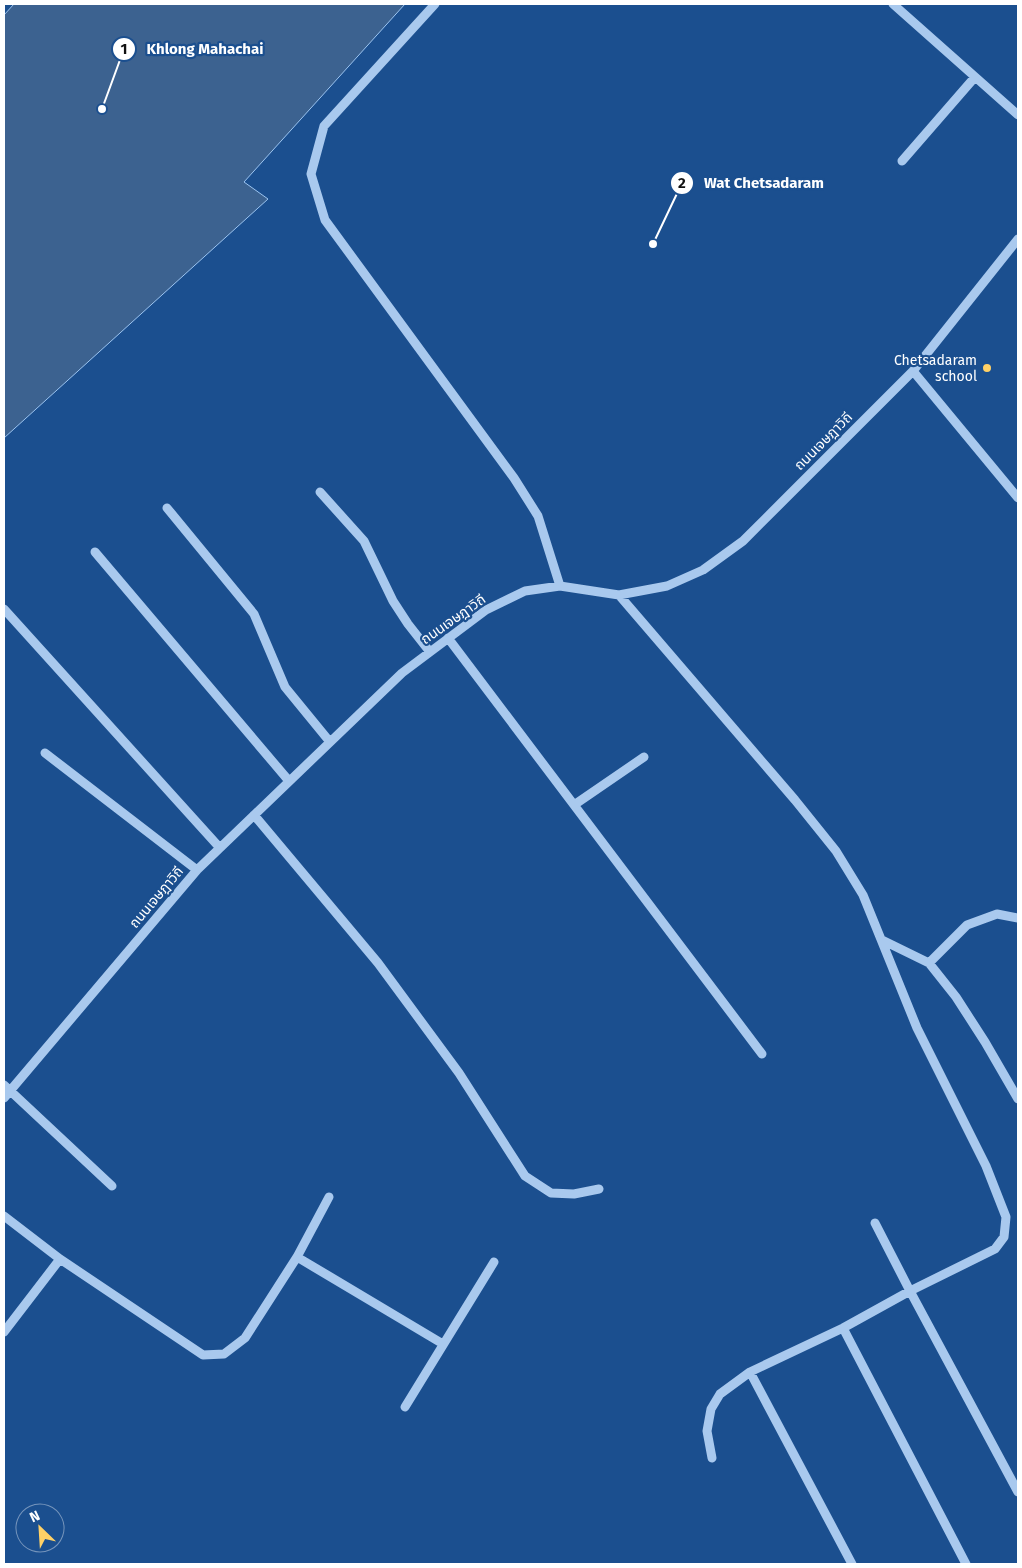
<svg xmlns="http://www.w3.org/2000/svg" width="1022" height="1568" font-family="'Fira Sans','Noto Sans Thai',sans-serif">
<style>
.water{fill:#3c6290;stroke:#9cc4f0}
.lines{fill:none;stroke-linecap:round;stroke-linejoin:round}
.minor{stroke:#a9c9ee;stroke-width:9}
.poi-dot{fill:#ffd166;stroke:#1b4f8f;stroke-width:2}
.labels{text-anchor:middle;stroke-width:4.5;stroke-linejoin:round;paint-order:stroke}
.poi-label{font-size:14px;fill:#fff;stroke:#1b4f8f;text-anchor:end}
.street-label{font-size:14px;fill:#fff;stroke:#1b4f8f}
.leader{fill:none;stroke:#fff;stroke-width:2}
.callout-dot{fill:#fff;stroke:#1b4f8f;stroke-width:2}
.mark-label{font-size:15px;text-anchor:middle;font-weight:bold;fill:#111}
.callout-label{font-size:15px;text-anchor:middle;font-weight:bold;fill:#fff;stroke:#1b4f8f;stroke-width:4.5;stroke-linejoin:round;paint-order:stroke}
</style>
<rect width="100%" height="100%" fill="#1b4f8f"/>
<path class="water" d="M 14,4 L 405,4 L 244,182 L 268,199 L 4,438 L 4,15 Z"/>
<g class="lines">
<path class="minor" d="M 435,4 L 324,126 L 311,174 L 325,220 L 514,478 L 538,516 L 560,586
M 893,4 L 1018,115
M 902,161 L 975,77
M 913,371 L 1018,498
M 320,492 L 364,541 L 393,601 L 408,624 L 430,652
M 167,508 L 254,614 L 285,687 L 330,742
M 95,552 L 289,781
M 619,595 L 795,800 L 836,851 L 863,895 L 917,1028 L 986,1166 L 1006,1217 L 1004,1237 L 995,1249 L 910,1291 L 843,1328 L 750,1372 L 720,1394 L 711,1409 L 707,1431 L 712,1458
M 4,609 L 220,848
M 448,638 L 762,1054
M 45,753 L 197,870
M 574,805 L 644,757
M 254,815 L 378,963 L 459,1073 L 525,1176 L 551,1193 L 574,1194 L 599,1189
M 882,940 L 929,963 L 956,997 L 985,1042 L 1018,1099
M 929,963 L 967,925 L 997,914 L 1018,918
M 4,1085 L 112,1186
M 4,1098 L 197,870 L 402,673 L 486,610 L 525,591 L 560,586 L 619,595 L 667,586 L 703,570 L 743,541 L 913,371 L 1018,239
M 4,1216 L 60,1259 L 203,1355 L 224,1354 L 245,1338 L 297,1257 L 329,1197
M 875,1223 L 910,1291 L 1018,1492
M 297,1257 L 443,1344
M 843,1328 L 966,1564
M 4,1332 L 60,1259
M 750,1372 L 852,1564
M 405,1407 L 494,1262"/>
</g>
<circle class="poi-dot" cx="987" cy="368" r="5"/>
<g class="labels">
<g class="poi-label">
<text x="977" y="365">Chetsadaram<tspan x="977" dy="16">school</tspan></text>
</g>
<g class="street-label">
<text transform="translate(823 441) rotate(-45)" y="5">ถนนเจษฎาวิถี</text>
<text transform="translate(453 619) rotate(-35)" y="5">ถนนเจษฎาวิถี</text>
<text transform="translate(156 897) rotate(-50)" y="5">ถนนเจษฎาวิถี</text>
</g>
</g>
<path class="leader" d="M102 109L124 49M653 244L682 183"/>
<g class="callout-dot">
<circle cx="102" cy="109" r="5"/>
<circle cx="653" cy="244" r="5"/>
<circle cx="124" cy="49" r="12"/>
<circle cx="682" cy="183" r="12"/>
</g>
<g class="mark-label">
<text x="124" y="54">1</text>
<text x="682" y="188">2</text>
</g>
<g class="callout-label">
<text x="205" y="54">Khlong Mahachai</text>
<text x="764" y="188">Wat Chetsadaram</text>
</g>
<rect width="1022" height="1568" fill="none" stroke="#ffffff" stroke-width="10"/>
<g transform="translate(40 1528) rotate(335)"><circle r="24" fill="#1b4f8f" stroke="#7695bc"/>
<path d="M0-4L9 19L0 12L-9 19Z" fill="#ffd166"/>
<text y="-8" font-size="14" font-weight="bold" text-anchor="middle" fill="#ffffff">N</text>
</g>
</svg>
